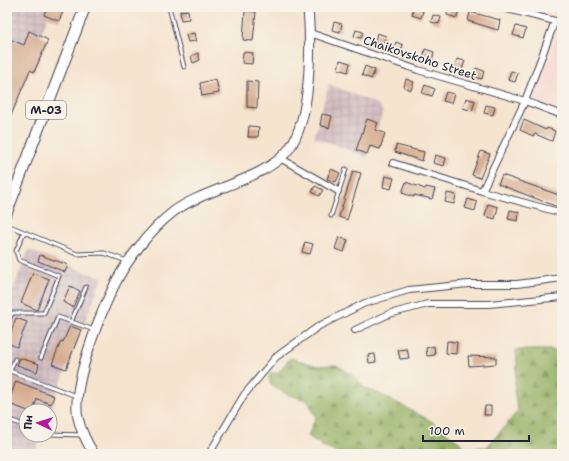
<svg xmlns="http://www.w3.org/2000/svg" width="569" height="461" font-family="'Shantell Sans',sans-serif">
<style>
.built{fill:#f7d0ca}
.industrial{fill:url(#industrial-grid)}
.forest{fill:url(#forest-firs);stroke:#5c6a50}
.building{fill:#d6ac8e}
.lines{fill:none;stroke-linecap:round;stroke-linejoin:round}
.service-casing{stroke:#423f51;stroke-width:5}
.minor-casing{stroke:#423f51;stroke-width:8}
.secondary-casing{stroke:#423f51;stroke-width:11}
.trunk-casing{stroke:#423f51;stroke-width:12}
.service{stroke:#fff;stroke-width:3}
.minor{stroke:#fff;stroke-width:6}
.secondary{stroke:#fff;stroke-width:9}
.trunk{stroke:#fff;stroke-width:10}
.labels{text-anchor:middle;stroke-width:3.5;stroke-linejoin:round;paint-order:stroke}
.shield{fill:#f7f3e8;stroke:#62616f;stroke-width:1}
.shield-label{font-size:11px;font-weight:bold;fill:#22223b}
.street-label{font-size:12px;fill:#22223b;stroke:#f7f3e8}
</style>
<defs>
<pattern id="industrial-grid" width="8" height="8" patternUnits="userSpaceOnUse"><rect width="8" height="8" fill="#d2bec2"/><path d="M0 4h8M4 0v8" fill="none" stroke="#b4a3a8"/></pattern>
<pattern id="forest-firs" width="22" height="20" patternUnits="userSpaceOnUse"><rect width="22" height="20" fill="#96b366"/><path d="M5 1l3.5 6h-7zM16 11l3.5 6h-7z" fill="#7a9155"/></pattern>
</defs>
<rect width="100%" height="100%" fill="#f7f3e8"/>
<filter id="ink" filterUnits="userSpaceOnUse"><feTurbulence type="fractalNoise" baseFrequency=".025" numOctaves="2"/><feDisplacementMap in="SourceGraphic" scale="8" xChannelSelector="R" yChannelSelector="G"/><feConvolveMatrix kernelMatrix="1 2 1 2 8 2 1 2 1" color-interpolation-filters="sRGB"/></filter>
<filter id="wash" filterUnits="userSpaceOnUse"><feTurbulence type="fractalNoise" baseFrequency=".012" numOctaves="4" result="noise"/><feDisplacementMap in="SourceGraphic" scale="16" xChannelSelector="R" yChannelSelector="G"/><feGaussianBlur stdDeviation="0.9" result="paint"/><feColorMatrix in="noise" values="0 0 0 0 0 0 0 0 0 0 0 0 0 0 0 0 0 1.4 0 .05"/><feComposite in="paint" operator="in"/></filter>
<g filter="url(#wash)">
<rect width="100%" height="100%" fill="#f5e4ce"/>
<path class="built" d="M 535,7 L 562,7 L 562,12 Z
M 562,23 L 562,103 L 559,107 L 548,106 L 538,102 L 534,96 Z"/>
<path class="industrial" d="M 7,7 L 65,7 L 59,21 L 48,17 L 40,36 L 48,40 L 34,72 L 29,69 L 9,121 L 7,121 Z
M 329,84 L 377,104 L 383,112 L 367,157 L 314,137 Z
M 29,250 L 102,278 L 50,411 L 26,411 L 26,435 L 41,435 L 34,454 L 7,454 L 7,304 Z"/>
<path class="forest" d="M 516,350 L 553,350 L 562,355 L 562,454 L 339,454 L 324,447 L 308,436 L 316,417 L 307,400 L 288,395 L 271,385 L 269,378 L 271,373 L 278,373 L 290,358 L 318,366 L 336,365 L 352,374 L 365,388 L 382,395 L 431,421 L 467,448 L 487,447 L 518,411 L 514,391 L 517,365 Z"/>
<g id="blocks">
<path class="building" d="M 47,7 L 65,7 L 59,21 L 44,15 Z
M 449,7 L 459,8 L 457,18 L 447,15 Z
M 413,8 L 423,11 L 421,18 L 412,15 Z
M 188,10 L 189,19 L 181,20 L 180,11 Z
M 245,11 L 256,12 L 253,41 L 243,40 Z
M 470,12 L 500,20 L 498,30 L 468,21 Z
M 433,15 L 441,17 L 439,24 L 431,22 Z
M 334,22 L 342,24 L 340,32 L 332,30 Z
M 516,26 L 526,29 L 523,38 L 513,35 Z
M 356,30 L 363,32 L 361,38 L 354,36 Z
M 29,31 L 48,40 L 34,72 L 30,70 L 7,125 L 7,38 L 24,45 Z
M 194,33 L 196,41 L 188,42 L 186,35 Z
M 377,33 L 386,36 L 383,44 L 375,42 Z
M 396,42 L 403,45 L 400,52 L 393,50 Z
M 425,49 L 434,52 L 432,61 L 423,59 Z
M 243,52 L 253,53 L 252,64 L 242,63 Z
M 198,53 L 200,60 L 193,63 L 191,56 Z
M 457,59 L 465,61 L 461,72 L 454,69 Z
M 340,60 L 350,63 L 348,72 L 338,69 Z
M 365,66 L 375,70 L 371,79 L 362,75 Z
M 476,68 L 484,71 L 482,79 L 473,77 Z
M 511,71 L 518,73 L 515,82 L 508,80 Z
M 216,79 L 219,93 L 202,96 L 200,83 Z
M 406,79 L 414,82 L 411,90 L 404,87 Z
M 247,81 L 258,82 L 257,108 L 247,107 Z
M 425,85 L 435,89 L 432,96 L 422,93 Z
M 446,92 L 454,94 L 451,103 L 443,101 Z
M 466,98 L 475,101 L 472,111 L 463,108 Z
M 486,105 L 495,107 L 493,115 L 484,113 Z
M 322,114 L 332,116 L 329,128 L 320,125 Z
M 367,119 L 378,123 L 375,130 L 385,133 L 380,149 L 370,146 L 367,154 L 356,150 Z
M 524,120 L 546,130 L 547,128 L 555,131 L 552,141 L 535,134 L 533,136 L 520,130 Z
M 249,126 L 259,127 L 258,137 L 248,137 Z
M 396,145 L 424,152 L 422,161 L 395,152 Z
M 481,151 L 490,154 L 480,178 L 472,175 Z
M 435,155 L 446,158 L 444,166 L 433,163 Z
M 331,169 L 340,173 L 336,182 L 327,179 Z
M 353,171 L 361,173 L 347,220 L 339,217 Z
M 502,175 L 562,196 L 558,207 L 498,184 Z
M 385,176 L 394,178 L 391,189 L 383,187 Z
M 406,182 L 425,189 L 426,187 L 435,189 L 432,199 L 414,195 L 414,197 L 402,193 Z
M 315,186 L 323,190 L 319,196 L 312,192 Z
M 447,193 L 456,195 L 454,204 L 445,202 Z
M 468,199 L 477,202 L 475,211 L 465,208 Z
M 488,204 L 498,207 L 495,219 L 485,216 Z
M 510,210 L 519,212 L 518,221 L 508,219 Z
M 339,237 L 348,240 L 344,252 L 335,249 Z
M 305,242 L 313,244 L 310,254 L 302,252 Z
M 40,255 L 68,265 L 65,272 L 38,261 Z
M 33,273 L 49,279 L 37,310 L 21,303 Z
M 70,286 L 80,291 L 73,307 L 63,302 Z
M 16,318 L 27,322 L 17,347 L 7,343 Z
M 70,326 L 81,330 L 66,369 L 52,364 L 61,341 L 63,342 Z
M 447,341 L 457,342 L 456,354 L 446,353 Z
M 434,346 L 435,355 L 427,356 L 426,348 Z
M 407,349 L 409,358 L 400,359 L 398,350 Z
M 375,354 L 376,362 L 369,363 L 368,355 Z
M 468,356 L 496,357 L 496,364 L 469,366 Z
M 20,358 L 39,364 L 37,372 L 17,365 Z
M 16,381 L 54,396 L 51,404 L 37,399 L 33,411 L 28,411 L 7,403 L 7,393 L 11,395 Z
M 485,406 L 491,406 L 491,415 L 484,415 Z"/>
</g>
</g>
<g filter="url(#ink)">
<use href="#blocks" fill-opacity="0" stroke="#423f51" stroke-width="1"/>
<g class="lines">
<defs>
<path id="service" d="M 169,7 L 184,67
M 331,216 L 346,169
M 7,225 L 77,254 L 104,253 L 127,261
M 71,322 L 86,287
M 7,325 L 12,313 L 44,313 L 59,276 L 19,260 L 16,251 L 24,232
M 41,358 L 58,317 L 94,330
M 15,359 L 10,371 L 76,396
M 7,419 L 26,426
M 50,434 L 82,435"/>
<path id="minor" d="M 310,33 L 418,70 L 525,101 L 562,115
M 280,158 L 338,191
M 393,163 L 482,191 L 562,213
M 482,191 L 525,101 L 555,21 L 499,7
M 355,330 L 389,314 L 428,304 L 489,304 L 562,297
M 209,454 L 244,395 L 276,357 L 319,326 L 365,303 L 409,290 L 469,284 L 517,284 L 562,278"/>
<path id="secondary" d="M 94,454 C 87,443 81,431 78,418 C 71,387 99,317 113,288 C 125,262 150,230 173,212 C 205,188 266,180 289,149 C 312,117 311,46 308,7"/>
<path id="trunk" d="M 7,212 L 85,7"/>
</defs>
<use href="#service" class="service-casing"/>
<use href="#minor" class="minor-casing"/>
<use href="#secondary" class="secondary-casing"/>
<use href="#trunk" class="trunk-casing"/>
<use href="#service" class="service"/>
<use href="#minor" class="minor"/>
<use href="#secondary" class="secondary"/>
<use href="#trunk" class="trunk"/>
</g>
</g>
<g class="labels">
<rect class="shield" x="26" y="101" width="40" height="18" rx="3"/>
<g class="shield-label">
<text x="46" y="114">М-03</text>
</g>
<g class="street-label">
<text transform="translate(420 58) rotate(18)" y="4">Chaikovskoho Street</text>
</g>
</g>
<rect width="569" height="461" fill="none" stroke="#f7f3e8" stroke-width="24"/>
<g transform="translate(38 423) rotate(274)"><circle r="19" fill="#f7f3e8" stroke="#a29fa3"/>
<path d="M0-3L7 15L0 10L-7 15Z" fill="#b5179e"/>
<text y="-6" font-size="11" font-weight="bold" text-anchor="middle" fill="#22223b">Пн</text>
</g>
<path d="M423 435v6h106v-6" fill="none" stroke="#22223b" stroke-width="2"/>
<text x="429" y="435" font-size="12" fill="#22223b" stroke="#f7f3e8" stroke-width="3" paint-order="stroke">100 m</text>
</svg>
